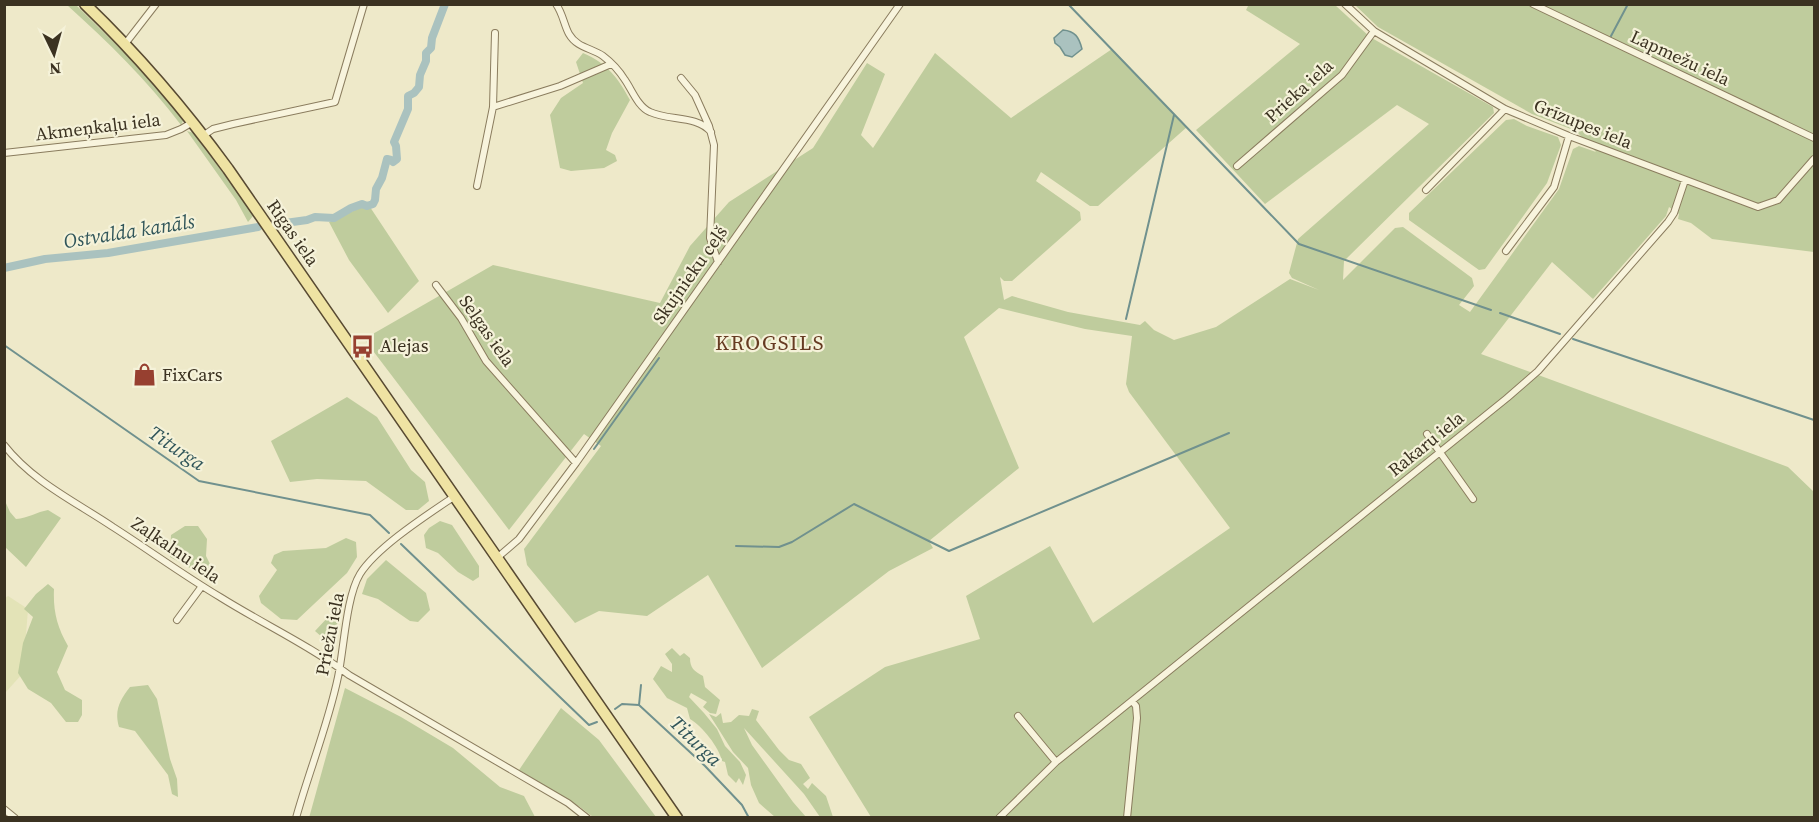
<svg xmlns="http://www.w3.org/2000/svg" width="1819" height="822" font-family="'Source Serif 4',serif">
<style>
.farmland{fill:#e3e3b7}
.green{fill:#bfcc9d}
.water{fill:#aac2bf;stroke:#70918e;stroke-width:1.5}
.lines{fill:none;stroke-linecap:round;stroke-linejoin:round}
.stream{stroke:#70918e;stroke-width:2}
.canal{stroke:#aac2bf;stroke-width:8}
.street-casing{stroke:#8a7c5e;stroke-width:8}
.primary-casing{stroke:#584a32;stroke-width:13}
.street{stroke:#f8f4dd;stroke-width:6}
.primary{stroke:#efe3a3;stroke-width:10}
.labels{text-anchor:middle;stroke-width:4.5;stroke-linejoin:round;paint-order:stroke}
.street-label{font-size:18px;fill:#3b3221;stroke:#f5f2d9}
.poi-label{font-size:18px;fill:#3b3221;stroke:#f5f2d9;text-anchor:start}
.water-label{font-size:20px;font-style:italic;fill:#31565a;stroke:#f5f2d9}
.quarter-label{font-size:21px;letter-spacing:1.5px;fill:#663b22;stroke:#f5f2d9}
</style>
<rect width="100%" height="100%" fill="#eee9c9"/>
<path class="farmland" d="M 8,596 L 28,609 L 23,673 L 5,693 L 4,599 Z"/>
<path class="green" d="M 1249,4 L 1335,5 L 1370,37 L 1493,107 L 1494,113 L 1344,261 L 1343,280 L 1395,228 L 1403,227 L 1472,278 L 1474,286 L 1459,305 L 1470,312 L 1559,189 L 1573,149 L 1579,146 L 1596,152 L 1576,131 L 1532,114 L 1378,27 L 1355,5 L 1814,5 L 1814,252 L 1712,239 L 1691,223 L 1678,219 L 1679,214 L 1669,207 L 1666,216 L 1593,299 L 1552,262 L 1481,354 L 1788,467 L 1814,492 L 1814,817 L 871,817 L 809,717 L 885,667 L 980,639 L 966,596 L 1050,546 L 1093,623 L 1230,528 L 1129,392 L 1126,384 L 1132,336 L 1085,329 L 999,308 L 964,337 L 1019,468 L 929,541 L 933,548 L 889,571 L 762,668 L 708,575 L 647,616 L 599,611 L 575,623 L 527,565 L 524,549 L 601,446 L 584,434 L 509,530 L 364,339 L 493,265 L 660,303 L 690,246 L 729,202 L 813,148 L 867,63 L 885,74 L 861,135 L 873,148 L 935,53 L 1011,118 L 1112,49 L 1187,127 L 1098,206 L 1090,206 L 1041,172 L 1036,181 L 1080,212 L 1081,220 L 1012,281 L 1004,281 L 1000,277 L 1004,300 L 1012,296 L 1068,312 L 1140,325 L 1145,321 L 1154,330 L 1174,340 L 1216,327 L 1290,279 L 1319,290 L 1292,278 L 1289,273 L 1298,239 L 1429,124 L 1397,105 L 1265,204 L 1196,130 L 1300,44 L 1246,10 Z
M 67,5 L 76,5 L 139,67 L 182,115 L 183,121 L 181,125 C 147,80 108,42 67,5 Z
M 583,53 C 607,63 618,78 630,100 L 612,133 L 606,150 L 615,155 L 617,161 L 604,168 L 571,171 L 560,168 L 550,115 L 561,98 L 583,83 L 576,62 Z
M 1514,119 L 1527,126 L 1558,137 L 1561,145 L 1547,183 L 1485,269 L 1479,270 L 1409,220 L 1409,213 L 1506,120 Z
M 187,131 L 194,133 L 253,214 L 253,216 L 248,222 L 236,200 Z
M 368,204 L 419,281 L 388,313 L 349,260 L 329,222 Z
M 347,397 L 377,417 L 411,470 L 425,482 L 429,501 L 418,510 L 406,510 L 366,481 L 317,479 L 290,482 L 271,441 Z
M 5,501 L 10,512 L 16,519 C 28,518 37,512 48,510 L 61,518 L 26,567 L 5,547 Z
M 440,521 L 452,525 L 479,566 L 479,577 L 473,581 L 458,572 L 438,553 L 426,548 L 424,535 L 429,528 Z
M 185,526 L 198,526 L 207,539 L 206,556 L 216,576 L 212,580 L 170,557 L 171,535 Z
M 346,538 L 356,542 L 357,557 L 347,573 L 297,620 L 281,619 L 261,603 L 259,596 L 277,570 L 271,563 L 274,555 L 283,551 L 326,548 Z
M 386,560 L 426,593 L 430,610 L 418,622 L 410,621 L 378,599 L 362,594 L 367,579 Z
M 48,584 L 54,589 C 53,611 57,627 68,646 L 57,672 L 65,690 L 82,700 L 82,715 L 78,722 L 66,722 L 51,703 L 28,689 L 18,673 L 23,643 L 33,617 L 24,609 L 36,594 Z
M 344,600 L 334,636 L 323,638 L 315,631 Z
M 672,648 L 680,656 L 684,653 L 690,658 C 690,668 694,671 703,676 L 705,687 L 720,700 L 716,714 L 710,713 L 703,707 L 707,702 L 691,693 L 689,697 L 704,713 L 717,729 L 725,746 L 740,762 L 746,775 L 743,785 L 739,778 L 736,783 L 728,775 L 725,762 L 722,761 C 719,747 702,726 690,719 L 687,708 L 667,698 L 653,679 L 661,666 L 672,672 L 672,664 L 665,654 Z
M 148,685 L 157,699 L 170,759 L 177,779 L 178,797 L 172,794 L 168,775 L 135,731 L 119,727 C 114,710 120,700 130,687 Z
M 345,688 L 401,717 L 453,748 L 500,787 L 524,796 L 535,817 L 309,818 Z
M 561,708 L 599,740 L 656,817 L 593,817 L 580,807 L 519,770 Z
M 752,709 L 759,711 L 756,720 L 779,750 L 789,760 L 801,764 L 810,778 L 803,784 L 808,789 L 812,783 L 826,796 L 833,817 L 836,817 L 820,817 L 804,794 L 744,728 L 752,745 L 793,802 L 806,817 L 775,817 L 759,803 L 751,785 L 748,768 L 733,752 L 709,714 L 716,717 L 721,713 L 723,723 L 731,722 L 739,715 L 749,716 Z"/>
<path class="water" d="M 1063,30 C 1075,31 1079,37 1082,49 L 1072,57 L 1065,55 L 1060,47 L 1055,43 L 1054,38 Z"/>
<g class="lines">
<path class="stream" d="M 1068,4 L 1299,244 L 1491,310
M 1611,36 L 1628,4
M 1500,313 L 1560,334
M 1126,319 L 1174,115
M 1573,339 L 1814,420
M 4,345 L 199,481 L 370,515 L 389,533
M 594,449 L 659,358
M 401,544 L 589,725 L 597,722
M 736,546 L 779,547 L 792,542 L 854,504 L 949,551 L 1229,433
M 639,705 L 641,685
M 615,709 L 622,704 L 639,705 L 705,766 L 742,805 L 749,818"/>
<path class="canal" d="M 278,224 L 307,220 L 315,217 L 334,218 L 351,208 L 362,204 L 367,206 L 373,204 L 375,200 L 376,189 L 382,178 L 387,159 L 391,160 L 393,162 L 397,159 L 396,146 L 394,142 L 408,109 L 408,96 L 414,93 L 419,87 L 420,75 L 426,61 L 426,53 L 431,48 L 432,38 L 445,4
M 4,268 L 45,259 L 108,253 L 258,227"/>
<defs>
<path id="street" d="M 556,4 C 563,14 564,25 569,34 C 577,48 592,48 603,56 C 611,62 620,72 625,80 C 632,90 638,107 650,112 C 669,121 697,115 711,132
M 1345,4 L 1374,31 L 1505,109 L 1569,136 L 1758,207 L 1778,200 L 1814,159
M 1533,4 L 1814,138
M 125,44 L 156,4
M 681,78 L 695,95 L 709,126 L 714,145 L 710,238 L 718,262
M 493,107 L 560,86 L 611,64
M 204,135 L 213,129 L 233,124 L 335,102 L 364,4
M 4,153 L 166,135 L 181,129 L 193,122
M 1237,166 L 1342,75 L 1374,31
M 477,186 L 493,107 L 495,33
M 1426,190 L 1505,109
M 1506,251 L 1554,187 L 1569,136
M 436,285 L 461,318 L 486,361 L 576,463
M 1427,434 L 1473,499
M 4,445 C 33,482 76,502 113,527 C 149,550 183,575 220,597 C 263,624 309,645 349,675 L 568,803 L 587,818
M 498,557 L 519,539 L 576,463 L 900,4
M 177,620 L 202,586
M 1018,716 L 1056,762
M 4,809 L 15,818
M 296,818 C 309,771 328,725 338,677 C 344,649 346,597 360,574 C 377,547 427,515 455,496
M 999,818 L 1056,762 L 1507,398 L 1538,371 L 1668,222 L 1674,213 L 1685,180
M 1127,818 L 1137,718 L 1136,706 L 1132,701"/>
<path id="primary" d="M 85,4 C 138,55 185,110 228,169 L 677,818"/>
</defs>
<use href="#street" class="street-casing"/>
<use href="#primary" class="primary-casing"/>
<use href="#street" class="street"/>
<use href="#primary" class="primary"/>
</g>
<defs>
<symbol id="bus-bare" viewBox="-9 -9 18 18"><path d="M-5-6H5V4H4V6H2V4H-2V6H-4V4H-5ZM-3.5-4V0h7V-4ZM-3.5 1.2v1.5H-2V1.2ZM2 1.2v1.5H3.5V1.2Z" fill="#974030" stroke="#f5f2d9" stroke-width="2.5" paint-order="stroke"/></symbol>
<symbol id="shop-bare" viewBox="-9 -9 18 18"><path d="M-5-2.5h2.3a2.7 3.5 0 0 1 5.4 0H5L5.5 6h-11ZM-1.5-2.5h3a1.5 2.3 0 0 0-3 0Z" fill="#974030" stroke="#f5f2d9" stroke-width="2.5" paint-order="stroke"/></symbol>
</defs>
<g fill-rule="evenodd">
<use href="#bus-bare" x="346" y="330" width="33" height="33"/>
<use href="#shop-bare" x="128" y="358" width="33" height="33"/>
</g>
<g class="labels">
<g class="street-label">
<text transform="translate(1680 58) rotate(25)" y="6">Lapmežu iela</text>
<text transform="translate(1299 91) rotate(-42)" y="6">Prieka iela</text>
<text transform="translate(1583 124) rotate(22)" y="6">Grīzupes iela</text>
<text transform="translate(98 127) rotate(-7)" y="6">Akmeņkaļu iela</text>
<text transform="translate(293 233) rotate(55)" y="6">Rīgas iela</text>
<text transform="translate(690 275) rotate(-55)" y="6">Skujnieku ceļš</text>
<text transform="translate(487 331) rotate(55)" y="6">Selgas iela</text>
<text transform="translate(1426 444) rotate(-39)" y="6">Rakaru iela</text>
<text transform="translate(176 550) rotate(34)" y="6">Zaļkalnu iela</text>
<text transform="translate(330 634) rotate(-79)" y="6">Priežu iela</text>
</g>
<g class="poi-label">
<text x="380" y="352">Alejas</text>
<text x="162" y="381">FixCars</text>
</g>
<g class="water-label">
<text transform="translate(129 231) rotate(-9)" y="7">Ostvalda kanāls</text>
<text transform="translate(177 448) rotate(34)" y="7">Titurga</text>
<text transform="translate(696 741) rotate(44)" y="7">Titurga</text>
</g>
<g class="quarter-label">
<text x="770" y="350">KROGSILS</text>
</g>
</g>
<rect width="1819" height="822" fill="none" stroke="#3b3221" stroke-width="12"/>
<g transform="translate(54 54) rotate(175)" stroke="#f5f2d9" stroke-width="4.5" paint-order="stroke">
<path d="M0-4.5L10 22L0 15L-10 22Z" fill="#3b3221"/>
<text y="-9" font-size="16" font-weight="bold" text-anchor="middle" fill="#3b3221">N</text>
</g>
</svg>
